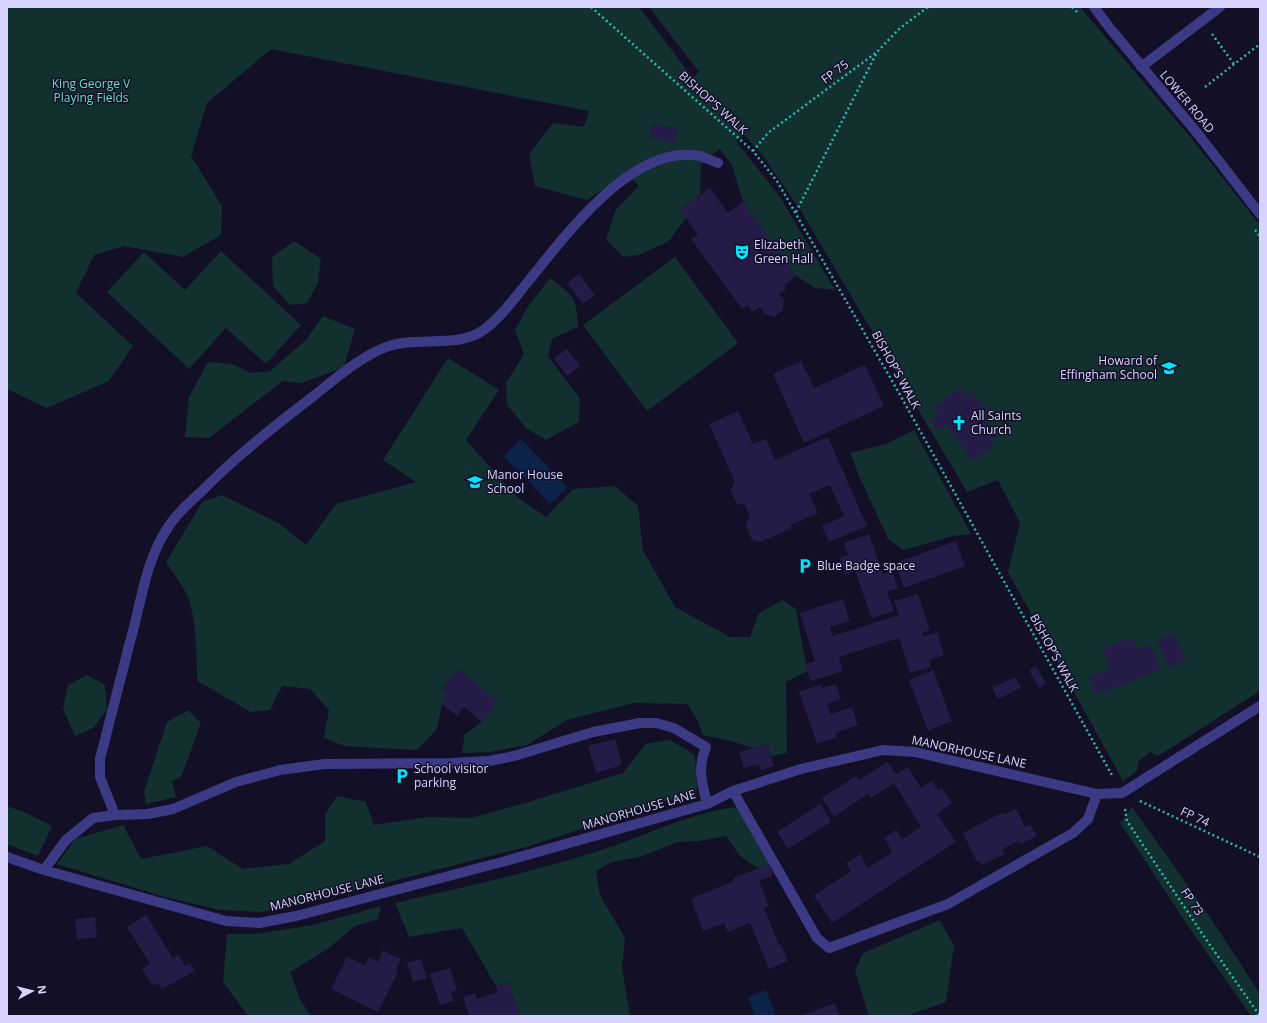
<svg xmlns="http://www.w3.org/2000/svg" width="1267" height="1023" font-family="'Open Sans',sans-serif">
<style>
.green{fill:#12302f;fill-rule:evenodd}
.water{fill:#0c2248}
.building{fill:#241b47}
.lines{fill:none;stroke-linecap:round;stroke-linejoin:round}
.path{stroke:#2fb8b0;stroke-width:2.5;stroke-dasharray:2 3;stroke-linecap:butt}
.minor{stroke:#3d3a85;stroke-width:10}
.labels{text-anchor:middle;stroke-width:3;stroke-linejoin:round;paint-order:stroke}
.street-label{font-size:12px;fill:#d9d4ff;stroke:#130f26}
.park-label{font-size:12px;fill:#5fe0c0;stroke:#130f26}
.poi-label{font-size:12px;fill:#d9d4ff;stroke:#130f26;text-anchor:start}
</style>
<rect width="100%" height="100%" fill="#130f26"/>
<path class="green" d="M 7,7 L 639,7 L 693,78 L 699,72 L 649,7 L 1080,7 L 1191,138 L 1260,225 L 1260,691 L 1158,756 L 1150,752 L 1138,762 L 1137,771 L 1123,781 L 1008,572 L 1020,523 L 998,480 L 967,492 L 801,211 L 763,156 L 745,136 L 736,141 L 780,197 L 835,290 L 815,288 L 796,276 L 743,202 L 732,165 L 720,149 L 701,164 L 700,195 L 680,210 L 686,218 L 668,242 L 639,255 L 623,257 L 606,239 L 616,209 L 639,186 L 627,174 L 587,200 L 535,186 L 529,154 L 553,123 L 584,127 L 589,111 L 271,49 L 207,103 L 191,156 L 222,206 L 221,235 L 183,257 L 124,246 L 94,255 L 76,293 L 133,346 L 109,381 L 47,408 L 7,389 ZM 652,124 L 678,129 L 675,143 L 649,137 Z
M 294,241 L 321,259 L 318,282 L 307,303 L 290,305 L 273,286 L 272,257 Z
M 221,251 L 301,325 L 266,364 L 226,328 L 189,369 L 107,292 L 144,252 L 185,290 Z
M 675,257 L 738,343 L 647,411 L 583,325 Z
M 550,278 C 573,295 577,298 578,327 L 552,339 L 548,356 L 580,399 L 579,422 L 546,440 L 527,429 L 507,405 L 506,383 L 524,354 L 515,330 L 529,305 Z
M 323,316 L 355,329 L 344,367 L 302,383 L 283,381 L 209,438 L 185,437 L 189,397 L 208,362 L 232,364 L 251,373 L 270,371 L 306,340 Z
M 448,358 L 499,390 L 466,440 L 516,496 L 546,517 L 573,489 L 615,486 L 638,506 L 643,550 L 675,607 L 730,637 L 750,637 L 759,613 L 783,600 L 796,609 L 807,671 L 786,682 L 787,753 L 771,756 L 767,744 L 753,748 L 731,741 L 703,735 L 698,721 L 687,704 L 634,703 L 567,720 L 527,745 L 490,752 L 462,753 L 465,734 L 482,722 L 498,702 L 458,669 L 441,690 L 448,696 L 442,704 L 437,729 L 417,750 L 344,746 L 324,738 L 329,710 L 310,689 L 282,686 L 270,710 L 251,712 L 197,681 C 197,657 196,630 191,606 C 187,590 175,576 166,562 L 202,502 L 222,495 L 280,524 L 306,545 L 336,504 L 416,482 L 383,460 Z
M 914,430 L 971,534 L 953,536 L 904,550 L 888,539 L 860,478 L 850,453 L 886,444 Z
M 87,675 L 105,685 L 107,710 L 93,728 L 75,736 L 63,709 L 68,685 Z
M 188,710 L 201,723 L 181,777 L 172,781 L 176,797 L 146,804 L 144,792 L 167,722 Z
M 670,740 L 695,755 L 697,791 L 526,847 L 306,903 L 262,912 L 220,910 L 161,896 L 57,864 L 75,839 L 123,825 L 141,859 L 207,846 L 243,869 L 289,864 L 325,841 L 325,814 L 337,796 L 366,802 L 374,825 L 428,817 L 471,818 L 522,804 L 623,773 L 646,744 Z
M 7,806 L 24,812 L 52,826 L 38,856 L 7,844 Z
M 737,807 L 769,864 L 758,868 L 740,856 L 726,836 L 699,841 L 678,842 L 640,857 L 612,862 L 596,871 L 600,895 L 625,938 L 622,967 L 630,1016 L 520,1016 L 508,982 L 496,986 L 462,928 L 409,937 L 395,903 C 467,886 540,871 610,847 C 652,833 692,812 737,807 Z
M 1132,807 L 1208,914 L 1260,994 L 1260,1016 L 1251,1016 L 1192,932 L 1120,823 Z
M 381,906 L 378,919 L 355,926 L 329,948 L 290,972 L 300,999 L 311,1016 L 248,1016 L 223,982 L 227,934 L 256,934 L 313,925 Z
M 940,920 L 954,946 L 946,1002 L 912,1014 L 911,1016 L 869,1016 L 855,971 L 863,953 Z"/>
<path class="water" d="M 521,439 L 568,487 L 550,504 L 503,456 Z
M 766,990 L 776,1016 L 755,1016 L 748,997 Z"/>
<path class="building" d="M 652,124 L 678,129 L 675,143 L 649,137 Z
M 710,188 L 728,213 L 743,202 L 796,276 L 784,285 L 786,289 L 779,294 L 784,300 L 783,310 L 774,317 L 765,314 L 760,307 L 753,312 L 747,305 L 742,309 L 691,239 L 698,235 L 680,210 Z
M 579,274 L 595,295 L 583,304 L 567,283 Z
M 567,349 L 580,366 L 567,376 L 554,358 Z
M 801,361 L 814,388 L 865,365 L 884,406 L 804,443 L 773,374 Z
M 960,388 L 966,397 L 973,392 L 988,412 L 982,416 L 997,436 L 990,441 L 994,446 L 973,461 L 946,425 L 938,431 L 930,421 L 939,414 L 934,407 Z
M 738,411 L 753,444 L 766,439 L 775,460 L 828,437 L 867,526 L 829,542 L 822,526 L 844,516 L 830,485 L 809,494 L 818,513 L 790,525 L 792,528 L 761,542 L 752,540 L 746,525 L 750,517 L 745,505 L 737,504 L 730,490 L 735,482 L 709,424 Z
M 869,534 L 883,574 L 892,571 L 898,588 L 887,592 L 894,611 L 872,618 L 855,571 L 845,575 L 840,558 L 848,555 L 844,543 Z
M 956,541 L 965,566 L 904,588 L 895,563 Z
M 918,594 L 930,630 L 922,633 L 923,637 L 937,632 L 944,655 L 929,660 L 931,667 L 910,673 L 899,638 L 839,657 L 843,671 L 811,681 L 805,664 L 815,661 L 800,613 L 843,599 L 850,621 L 830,627 L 832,636 L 899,615 L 894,601 Z
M 1174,634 L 1187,660 L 1170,668 L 1157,642 Z
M 1132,638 L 1137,649 L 1151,644 L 1161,670 L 1096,695 L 1089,677 L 1111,669 L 1103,649 Z
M 1036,666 L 1046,684 L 1039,688 L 1029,670 Z
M 458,669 L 499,702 L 482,722 L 464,707 L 457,716 L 442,704 L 448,696 L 441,690 Z
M 933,670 L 952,721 L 928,731 L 909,680 Z
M 1015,677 L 1021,688 L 998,699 L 992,688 Z
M 821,684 L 822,688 L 836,684 L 841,699 L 827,704 L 831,714 L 852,707 L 858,725 L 836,733 L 837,737 L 817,744 L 799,692 Z
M 615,739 L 622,765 L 596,773 L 588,746 Z
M 767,744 L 774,766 L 761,770 L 759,764 L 744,768 L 739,752 Z
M 888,762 L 896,774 L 908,767 L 921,788 L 932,781 L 938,790 L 942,788 L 952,803 L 937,814 L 956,842 L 832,923 L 814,895 L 851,871 L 846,863 L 860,854 L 868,868 L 892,852 L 884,838 L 896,830 L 902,839 L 921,827 L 894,783 L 871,798 L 868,794 L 834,817 L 822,798 L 856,776 L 859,780 Z
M 820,804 L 831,822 L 788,849 L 777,832 Z
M 1016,809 L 1025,827 L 1030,824 L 1037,836 L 1021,844 L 1019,841 L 1002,849 L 1005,854 L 982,865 L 980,861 L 977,862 L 963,833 L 1003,812 L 1004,815 Z
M 769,864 L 773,875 L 759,881 L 769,906 L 764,908 L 779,945 L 781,944 L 788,961 L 769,969 L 750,923 L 728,932 L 724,923 L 703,931 L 692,902 L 693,898 L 734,881 L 733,878 Z
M 146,915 L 173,958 L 178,955 L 185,966 L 190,963 L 195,971 L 162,989 L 158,983 L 153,986 L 142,969 L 150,964 L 127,927 Z
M 95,917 L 97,937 L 77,940 L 75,919 Z
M 383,951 L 401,959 L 396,970 L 398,972 L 378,1012 L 331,989 L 347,957 L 365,965 L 369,957 L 378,962 Z
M 421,959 L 427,978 L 413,982 L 407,963 Z
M 450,968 L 457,990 L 451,992 L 454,1001 L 440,1005 L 430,974 Z
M 508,982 L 520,1016 L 469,1016 L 463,997 L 475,993 L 477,999 L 498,992 L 496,986 Z
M 835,1003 L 840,1016 L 800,1016 Z"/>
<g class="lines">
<path class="path" d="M 591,7 L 753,151 L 777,181 L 899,393 L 1113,777
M 1072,7 L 1079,14
M 1212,34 L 1234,64
M 1205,87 L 1260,44
M 753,151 L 768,133 L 877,52 L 899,29 L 928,7
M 796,212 L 876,54
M 1255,230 L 1260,236
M 1140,801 L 1260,857
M 1125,809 L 1127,821 L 1203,935 L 1260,1016"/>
<path class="minor" d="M 1094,7 L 1109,27 L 1198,134 L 1260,214
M 1141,67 L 1220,7
M 733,791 L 817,938 L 829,948 L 948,904 L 983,884 L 1073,833 L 1088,819 L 1097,794
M 115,815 L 100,777 L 100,759 C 112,713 123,668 135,623 C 143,590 149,554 169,526 C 177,513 190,502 201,492 C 235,457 273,427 311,398 C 334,380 362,355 389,346 C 419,336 459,349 485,329 C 501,317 514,299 526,284 C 563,239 632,142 700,156 C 706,158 712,161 718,163
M 7,857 L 44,870 L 226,921 L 259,923 L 296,916 L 502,862 L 707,804 L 733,791 L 801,769 L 883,750 L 915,752 L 1097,794 L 1122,793 L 1260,706
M 44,870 L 66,840 L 93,818 L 115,815 L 148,814 L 173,809 L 236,782 L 280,770 L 325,764 L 451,763 L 489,761 L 514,756 L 593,732 L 640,723 L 656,723 L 674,728 L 706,747 C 697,769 702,782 707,804"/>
</g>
<defs>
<symbol id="theatre-bare" viewBox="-9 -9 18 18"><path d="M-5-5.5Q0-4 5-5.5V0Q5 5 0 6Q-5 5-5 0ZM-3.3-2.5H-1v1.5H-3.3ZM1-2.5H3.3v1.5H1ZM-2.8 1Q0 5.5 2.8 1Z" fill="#00e5ff" stroke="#130f26" stroke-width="2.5" paint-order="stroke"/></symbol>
<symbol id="school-bare" viewBox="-9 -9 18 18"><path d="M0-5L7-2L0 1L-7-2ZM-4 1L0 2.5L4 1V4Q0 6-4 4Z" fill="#00e5ff" stroke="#130f26" stroke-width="2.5" paint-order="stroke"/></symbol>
<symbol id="church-bare" viewBox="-9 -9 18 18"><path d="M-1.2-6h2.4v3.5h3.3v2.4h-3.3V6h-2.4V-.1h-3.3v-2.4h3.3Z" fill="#00e5ff" stroke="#130f26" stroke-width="2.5" paint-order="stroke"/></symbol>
<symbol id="parking-bare" viewBox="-9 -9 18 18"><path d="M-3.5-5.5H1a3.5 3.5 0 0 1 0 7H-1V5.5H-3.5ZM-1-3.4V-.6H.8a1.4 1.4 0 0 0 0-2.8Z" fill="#00e5ff" stroke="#130f26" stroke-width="2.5" paint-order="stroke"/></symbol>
</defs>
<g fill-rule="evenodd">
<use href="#theatre-bare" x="731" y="241" width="22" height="22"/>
<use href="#school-bare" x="1158" y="357" width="22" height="22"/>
<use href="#church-bare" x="948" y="412" width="22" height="22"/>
<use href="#school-bare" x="464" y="471" width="22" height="22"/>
<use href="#parking-bare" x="794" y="555" width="22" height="22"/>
<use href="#parking-bare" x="391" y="765" width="22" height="22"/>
</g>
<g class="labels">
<g class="street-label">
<text transform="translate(835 72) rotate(-37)" y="4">FP 75</text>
<text transform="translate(1187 102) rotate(50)" y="4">LOWER ROAD</text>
<text transform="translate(713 103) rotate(42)" y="4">BISHOP’S WALK</text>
<text transform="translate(896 370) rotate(61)" y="4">BISHOP’S WALK</text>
<text transform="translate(1054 653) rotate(61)" y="4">BISHOP’S WALK</text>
<text transform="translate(969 752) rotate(12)" y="4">MANORHOUSE LANE</text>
<text transform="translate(639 810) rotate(-16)" y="4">MANORHOUSE LANE</text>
<text transform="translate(1195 817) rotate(25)" y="4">FP 74</text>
<text transform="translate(327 893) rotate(-14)" y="4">MANORHOUSE LANE</text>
<text transform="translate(1192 902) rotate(56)" y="4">FP 73</text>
</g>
<g class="park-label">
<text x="91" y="88">King George V<tspan x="91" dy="14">Playing Fields</tspan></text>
</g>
<g class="poi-label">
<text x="754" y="249">Elizabeth<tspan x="754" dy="14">Green Hall</tspan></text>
<text x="1157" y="365" text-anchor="end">Howard of<tspan x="1157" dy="14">Effingham School</tspan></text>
<text x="971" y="420">All Saints<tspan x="971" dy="14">Church</tspan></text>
<text x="487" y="479">Manor House<tspan x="487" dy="14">School</tspan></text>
<text x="817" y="570">Blue Badge space</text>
<text x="414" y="773">School visitor<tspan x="414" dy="14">parking</tspan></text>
</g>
</g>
<rect width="1267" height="1023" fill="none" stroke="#d9d4ff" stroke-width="16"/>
<g transform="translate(32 991) rotate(83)" stroke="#130f26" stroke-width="3" paint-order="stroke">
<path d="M0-3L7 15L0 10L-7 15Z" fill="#d9d4ff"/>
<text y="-6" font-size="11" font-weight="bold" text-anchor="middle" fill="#d9d4ff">N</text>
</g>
</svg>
